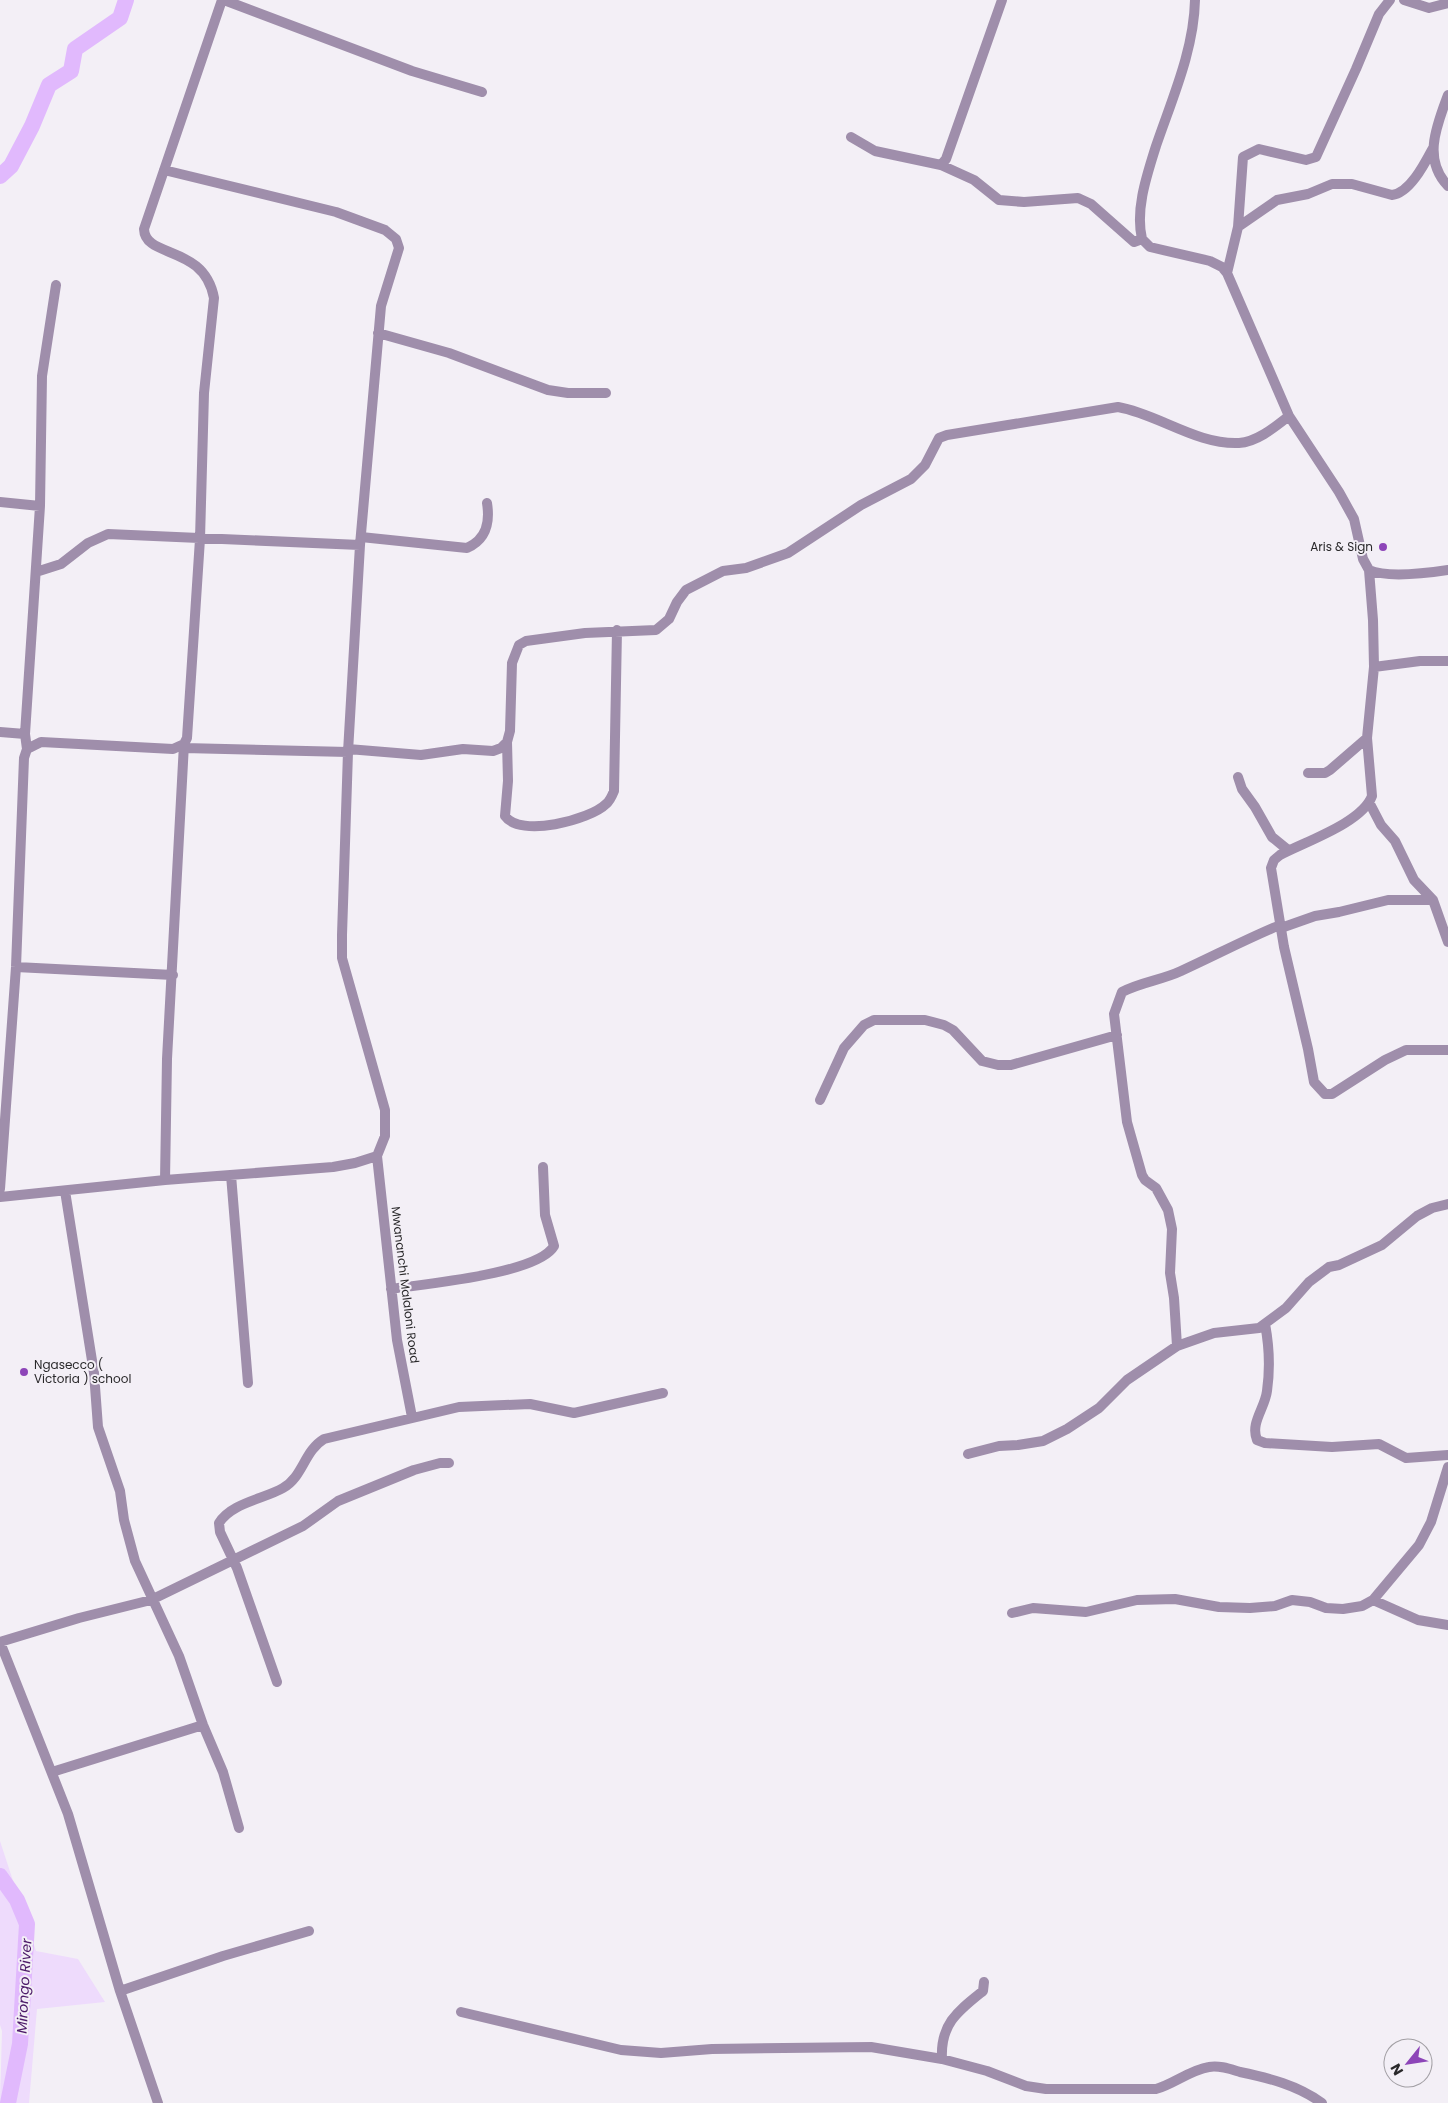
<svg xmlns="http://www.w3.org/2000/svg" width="1448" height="2103" font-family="Poppins,sans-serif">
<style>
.green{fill:#eedbfc}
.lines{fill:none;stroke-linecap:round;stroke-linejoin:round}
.river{stroke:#e1b9fd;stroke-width:16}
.minor{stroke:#9f8eab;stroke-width:10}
.poi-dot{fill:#8d45b8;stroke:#f3eff6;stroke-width:2}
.labels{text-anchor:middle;stroke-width:4;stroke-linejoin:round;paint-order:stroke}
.poi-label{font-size:12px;fill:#29282a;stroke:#f3eff6;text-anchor:end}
.street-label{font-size:12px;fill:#29282a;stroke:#f3eff6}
.water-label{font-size:14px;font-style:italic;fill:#4d1b69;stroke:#f3eff6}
</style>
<rect width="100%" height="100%" fill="#f3eff6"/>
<path class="green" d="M 0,1841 L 36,1951 L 78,1959 L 105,2002 L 37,2009 L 29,2103 L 0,2103 L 2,2031 L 0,2025 Z"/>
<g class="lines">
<path class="river" d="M 0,176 L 11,166 L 32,126 L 49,85 L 71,71 L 75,49 L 120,18 L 126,0
M 0,1876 L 17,1900 L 27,1924 L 20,2044 L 8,2103"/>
<path class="minor" d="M 224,0 L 412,71 L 482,92
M 1195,0 C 1194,50 1172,99 1156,146 C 1147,175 1135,209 1142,239 L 1150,247 L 1210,261 L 1222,267 L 1227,273 L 1289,416 L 1339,492 L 1354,519 L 1363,559 L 1369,570 C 1387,578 1428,573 1448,570
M 1404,0 L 1429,8 L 1448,3
M 1448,95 C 1437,125 1422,159 1448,186
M 851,137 L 875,151 L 941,165 L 946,159 L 1002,0
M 941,165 L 974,180 L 999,200 L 1024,202 L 1078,198 L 1091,204 L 1134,242 L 1142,239
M 1238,227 L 1277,200 L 1308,194 L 1332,184 L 1352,184 L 1392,195 C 1410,193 1425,163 1433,148
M 1227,273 L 1238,227 L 1243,157 L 1259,149 L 1306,160 L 1316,157 L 1356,69 L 1379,14 L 1390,0
M 378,333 L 449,353 L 548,390 L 568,393 L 606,393
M 0,502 L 40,506
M 361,537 L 467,548 C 487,539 490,522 487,503
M 1369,570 L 1373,620 L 1374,667 L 1367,738 L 1372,796 C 1362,823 1304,842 1280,855 L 1274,860 L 1271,868 L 1284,947 L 1308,1049 L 1314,1082 L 1325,1094 L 1332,1094 L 1385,1060 L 1406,1050 L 1448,1050
M 36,572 L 61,564 L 88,543 L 108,534 L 360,545
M 1374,667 L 1420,661 L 1448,661
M 0,732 L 25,734
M 507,742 L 508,781 L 505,816 C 520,838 590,820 606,804 C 610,801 612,796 614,791 L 617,630
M 184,748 L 348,752
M 27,749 L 25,734 L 40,506 L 42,376 L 56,285
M 348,749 L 421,755 L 463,749 L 493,751 L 501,748 L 507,742 L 510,731 L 512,663 L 519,645 L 526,641 L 585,633 L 656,630 L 669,619 L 677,602 L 686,590 L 723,571 L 746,568 L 788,553 L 861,505 L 911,479 L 925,465 L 939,438 L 947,435 L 1118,407 C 1158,414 1197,445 1239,443 C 1257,442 1275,427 1289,416
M 1308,773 L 1325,773 L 1330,770 L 1367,738
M 1238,777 L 1242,789 L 1255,807 L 1272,837 L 1288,850
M 1369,802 L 1381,825 L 1395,841 L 1414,880 L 1433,900 L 1448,942
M 1281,928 L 1315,916 L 1339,912 L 1388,900 L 1432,900
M 16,967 L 173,975
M 820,1100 L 844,1048 L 864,1025 L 874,1020 L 925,1020 L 944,1025 L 953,1030 L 982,1061 L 998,1065 L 1011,1065 L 1117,1035
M 377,1156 L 397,1340 L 412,1417
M 231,1175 L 248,1383
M 165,1180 L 167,1059 L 184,744
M 0,1189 L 16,967 L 24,758 L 27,749 L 41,742 L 173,749 L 184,744 L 187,738 L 200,539 L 204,393 L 214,298 C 204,244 145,259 144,229 L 222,0
M 65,1191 L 94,1373 L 98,1427 L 120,1491 L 124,1520 L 135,1561 L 179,1656 L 203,1725 L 223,1772 L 239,1828
M 0,1197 L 165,1180 L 333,1167 L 355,1163 L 377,1156 L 385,1136 L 385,1110 L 342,958 L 342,935 L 348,752 L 360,545 L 381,306 L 399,248 L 396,239 L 385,230 L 336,212 L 164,170
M 391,1289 C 424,1284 538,1274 554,1246 L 545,1215 L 543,1167
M 1265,1324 C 1269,1345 1270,1370 1267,1391 C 1265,1408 1250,1423 1257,1440 L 1265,1443 L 1332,1447 L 1379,1444 L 1406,1458 L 1448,1455
M 1177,1346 L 1174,1298 L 1170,1273 L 1172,1229 L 1168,1210 L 1156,1188 L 1145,1180 L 1142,1175 L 1127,1122 L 1114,1014 L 1122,992 C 1141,982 1162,980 1181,971 C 1214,956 1246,939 1280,925
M 968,1454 L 999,1446 L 1018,1445 L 1043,1441 L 1067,1429 L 1099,1408 L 1127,1380 L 1177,1346 L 1214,1333 L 1259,1328 L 1286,1308 L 1309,1282 L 1329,1267 L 1339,1265 L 1382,1245 L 1417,1216 L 1432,1208 L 1448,1204
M 1373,1600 L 1418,1620 L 1448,1625
M 1012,1613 L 1033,1608 L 1086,1612 L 1137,1600 L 1175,1599 L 1219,1607 L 1250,1608 L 1275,1606 L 1292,1600 L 1310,1602 L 1326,1608 L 1343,1609 L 1362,1606 L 1373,1600 L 1419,1545 L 1431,1522 L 1448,1467
M 0,1642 L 68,1814 L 120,1991 L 158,2103
M 0,1642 L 79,1618 L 151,1600 L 303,1526 L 338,1501 L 414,1470 L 440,1463 L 449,1463
M 277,1682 L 237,1568 L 220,1532 L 219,1523 C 231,1503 264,1499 283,1488 C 303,1477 304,1451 324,1439 L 459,1407 L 530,1404 L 574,1413 L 663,1393
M 52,1772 L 203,1725
M 120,1991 L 223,1956 L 309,1931
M 461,2012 L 621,2050 L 661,2053 L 712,2049 L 871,2047 L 942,2059 L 987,2071 L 1026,2086 L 1046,2089 L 1156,2089 C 1174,2084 1190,2070 1209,2067 C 1219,2065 1230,2069 1240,2072 C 1269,2078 1297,2085 1322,2103
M 942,2059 C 940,2024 958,2011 983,1991 L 984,1982"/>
</g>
<g class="poi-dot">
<circle cx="1383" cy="547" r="5"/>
<circle cx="24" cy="1372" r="5"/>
</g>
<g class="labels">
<g class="poi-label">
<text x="1373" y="551">Aris &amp; Sign</text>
<text x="34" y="1369" text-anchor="start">Ngasecco (<tspan x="34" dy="14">Victoria ) school</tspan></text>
</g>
<g class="street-label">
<text transform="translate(405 1285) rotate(83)" y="4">Mwananchi Malaloni Road</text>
</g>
<g class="water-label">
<text transform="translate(24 1986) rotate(-87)" y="5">Mirongo River</text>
</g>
</g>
<g transform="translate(1408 2063) rotate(240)"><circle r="24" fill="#f3eff6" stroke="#a29fa4"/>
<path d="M0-4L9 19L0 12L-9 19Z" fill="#8d45b8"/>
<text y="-8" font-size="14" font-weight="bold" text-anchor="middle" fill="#29282a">N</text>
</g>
</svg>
